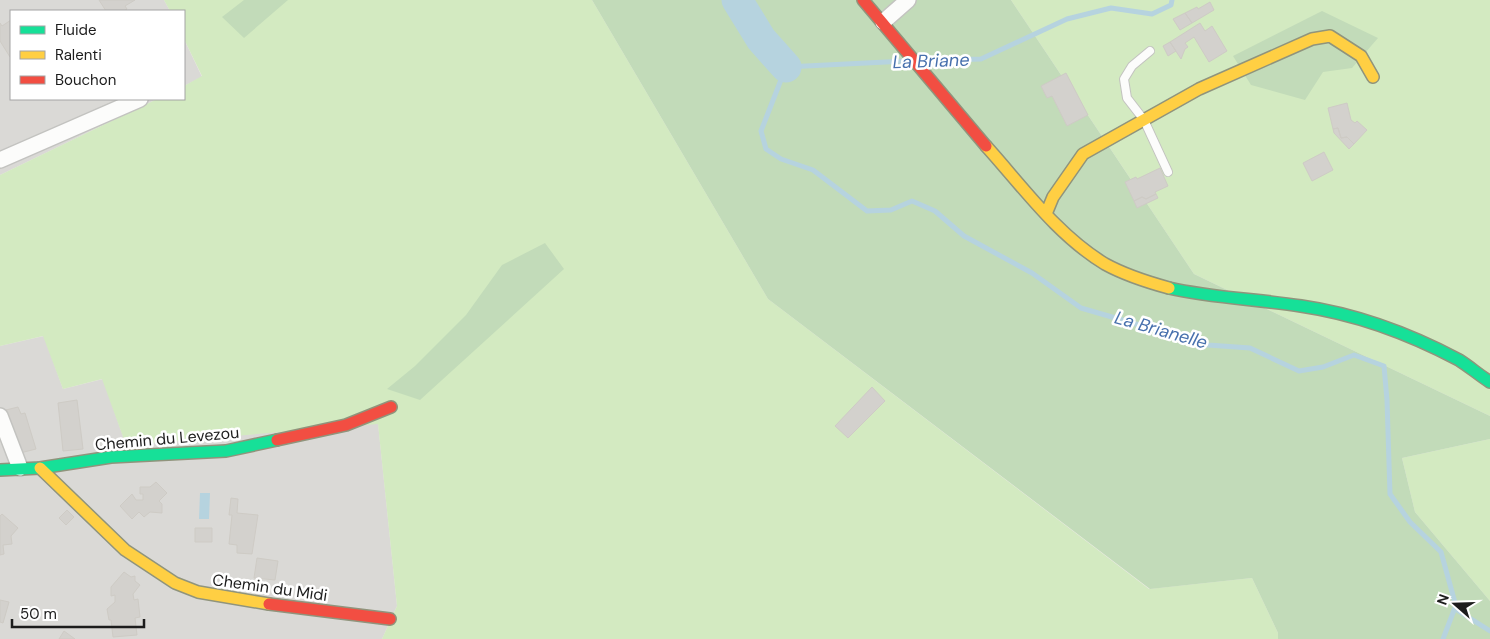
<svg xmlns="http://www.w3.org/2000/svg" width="1490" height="639" font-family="'DM Sans',sans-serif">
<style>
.residential{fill:#dad9d6}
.grass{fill:#d3eac1}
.forest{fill:#c2dbb9}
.water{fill:#b6d3df}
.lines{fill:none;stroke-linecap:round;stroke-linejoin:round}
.stream{stroke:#b6d3df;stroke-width:5}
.river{stroke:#b6d3df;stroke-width:31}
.building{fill:#d3d1cd;stroke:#cecbc5}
.lane-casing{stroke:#c3c3c0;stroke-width:10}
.street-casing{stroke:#c3c3c0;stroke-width:18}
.fast-casing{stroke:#90947c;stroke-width:14}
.slow-casing{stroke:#90947c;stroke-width:14}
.jam-casing{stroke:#90947c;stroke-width:14}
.lane{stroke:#fcfcfb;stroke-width:8}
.street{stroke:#fcfcfb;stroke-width:15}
.fast{stroke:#16e098;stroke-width:11}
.slow{stroke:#ffcf43;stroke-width:11}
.jam{stroke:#f24e42;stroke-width:11}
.labels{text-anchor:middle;stroke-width:5;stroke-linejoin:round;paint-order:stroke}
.street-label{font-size:16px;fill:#1c1c1c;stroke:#fff}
.water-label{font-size:18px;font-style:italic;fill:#4770ad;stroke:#fff}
</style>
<rect width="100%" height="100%" fill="#ebeae4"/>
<path class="residential" d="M 0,0 L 164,0 L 170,11 L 11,11 L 11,99 L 157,99 L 0,175 Z
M 184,39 L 202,77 L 184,86 Z
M 44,336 L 63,389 L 103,379 L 126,445 L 378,423 L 397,606 L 382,639 L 0,639 L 0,346 Z"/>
<path class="grass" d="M 164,0 L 592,0 L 768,299 L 1149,589 L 1252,578 L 1278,633 L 1278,639 L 382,639 L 397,606 L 378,424 L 126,445 L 102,379 L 63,389 L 43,336 L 0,346 L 0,175 L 157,99 L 184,99 L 184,86 L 202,76 L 184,39 L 184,11 L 170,11 Z
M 1011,0 L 1490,0 L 1490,416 L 1194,274 Z
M 1490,439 L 1490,601 L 1415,512 L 1402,458 Z"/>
<path class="forest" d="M 244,0 L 288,0 L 244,38 L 222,17 Z
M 592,0 L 1011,0 L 1194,274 L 1490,416 L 1490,439 L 1402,458 L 1415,512 L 1490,601 L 1490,639 L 1278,639 L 1278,633 L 1252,578 L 1150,589 L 768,299 Z
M 1322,11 L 1378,38 L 1352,68 L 1323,72 L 1305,100 L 1251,85 L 1233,56 Z
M 545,243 L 564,269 L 420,400 L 387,389 L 415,366 L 466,315 L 502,265 Z"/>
<path class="water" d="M 200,493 L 210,493 L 209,519 L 199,519 Z"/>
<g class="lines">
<path class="stream" d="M 906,61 L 786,67 L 761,131 L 766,149 L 781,159 L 813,170 L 867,211 L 891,210 L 912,201 L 935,211 L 964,236 L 1032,273 L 1081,308 L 1208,345 L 1250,348 L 1299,371 L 1323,367 L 1354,355 L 1384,366 L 1387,400 L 1390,494 L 1410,522 L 1441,552 L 1457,610 L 1490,631
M 919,61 L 981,59 L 1067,19 L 1111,8 L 1152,14 L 1171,5 L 1172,0
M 1443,639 L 1456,605"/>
<path class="river" d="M 737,0 L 761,39 L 786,67"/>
</g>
<path class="building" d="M 99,0 L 135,0 L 125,6 L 127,9 L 124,11 L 106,11 Z
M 1210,2 L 1214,10 L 1192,23 L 1185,13 L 1197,7 L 1198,9 Z
M 1185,13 L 1192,23 L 1180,30 L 1173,19 Z
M 11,20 L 11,57 L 10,57 L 0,41 L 0,23 L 2,26 Z
M 1200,23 L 1205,31 L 1212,26 L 1227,51 L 1209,62 L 1194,37 L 1185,43 L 1188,47 L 1185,49 L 1181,59 L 1170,42 Z
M 1170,42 L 1176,51 L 1168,56 L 1163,46 Z
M 1066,73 L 1088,115 L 1067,126 L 1052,96 L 1047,98 L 1041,86 Z
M 1347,103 L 1351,120 L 1355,123 L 1357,121 L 1367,130 L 1354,144 L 1347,137 L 1341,138 L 1338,128 L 1333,129 L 1328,108 Z
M 1338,128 L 1341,138 L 1347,137 L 1354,144 L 1349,149 L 1334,133 L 1333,129 Z
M 1324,152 L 1333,170 L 1312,181 L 1303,163 Z
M 1160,168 L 1168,186 L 1155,192 L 1156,194 L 1146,199 L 1142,197 L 1134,201 L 1125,182 L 1136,177 L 1137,179 Z
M 1156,194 L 1158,198 L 1137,208 L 1134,201 L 1142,197 L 1146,199 Z
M 872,387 L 885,401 L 848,438 L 835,426 Z
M 77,400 L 83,449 L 63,451 L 58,403 Z
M 18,407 L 21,414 L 25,413 L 36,449 L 20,453 L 6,410 Z
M 156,482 L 167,493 L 159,501 L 162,504 L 162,513 L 150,512 L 144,517 L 139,512 L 132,519 L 120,506 L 132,494 L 136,500 L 143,500 L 143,494 L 140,494 L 140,487 L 150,487 Z
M 231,498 L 238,499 L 237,513 L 258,515 L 252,554 L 237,553 L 237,545 L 229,544 L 232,515 L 229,515 Z
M 67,510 L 74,517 L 66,525 L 59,518 Z
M 2,514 L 18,528 L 11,536 L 12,544 L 3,545 L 4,554 L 0,555 L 0,516 Z
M 195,528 L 212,528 L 212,542 L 195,542 Z
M 257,558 L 278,561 L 275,580 L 254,578 Z
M 124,572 L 131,577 L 135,576 L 135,581 L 140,585 L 133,594 L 134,600 L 138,599 L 140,617 L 135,618 L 137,635 L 113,637 L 111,620 L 109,620 L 107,609 L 115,602 L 115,595 L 111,596 L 111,587 Z
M 0,600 L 9,602 L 3,623 L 0,622 Z
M 64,631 L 75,639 L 59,639 Z"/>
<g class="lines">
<defs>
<path id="lane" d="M 1150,51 L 1132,66 L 1124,79 L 1127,98 L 1144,120 L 1168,172"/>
<path id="street" d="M 883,22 L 908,0
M 0,160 L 140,99
M 0,416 L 20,468"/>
<path id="fast" d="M 1169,288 C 1212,298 1257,299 1301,306 C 1356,314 1410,334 1459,360 C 1470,367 1479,375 1490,382
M 0,470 L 40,468 L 111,457 L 226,451 L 277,440"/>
<path id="slow" d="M 986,146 C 1023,187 1057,235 1105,264 C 1125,275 1147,282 1169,288
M 1046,214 L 1053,197 L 1083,154 L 1199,89 L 1312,39 L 1330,36 L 1361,56 L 1373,77
M 40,468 L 125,550 L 175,583 L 198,592 L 269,604"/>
<path id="jam" d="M 863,0 L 986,146
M 277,440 L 346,425 L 391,407
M 269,604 L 390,619"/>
</defs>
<use href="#lane" class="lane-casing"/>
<use href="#street" class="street-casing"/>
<use href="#fast" class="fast-casing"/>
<use href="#slow" class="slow-casing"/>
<use href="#jam" class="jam-casing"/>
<use href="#lane" class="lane"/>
<use href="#street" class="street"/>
<use href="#fast" class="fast"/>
<use href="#slow" class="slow"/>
<use href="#jam" class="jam"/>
</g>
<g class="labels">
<g class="street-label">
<text transform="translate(167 438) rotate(-5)" y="6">Chemin du Levezou</text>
<text transform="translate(270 587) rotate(8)" y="6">Chemin du Midi</text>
</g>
<g class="water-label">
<text transform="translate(931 61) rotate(-2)" y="6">La Briane</text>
<text transform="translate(1161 330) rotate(16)" y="6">La Brianelle</text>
</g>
</g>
<rect x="10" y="10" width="175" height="90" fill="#ffffff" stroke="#a4a4a4"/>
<rect x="20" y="26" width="25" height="8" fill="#16e098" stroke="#a4a4a4"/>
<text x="55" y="35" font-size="15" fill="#1c1c1c">Fluide</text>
<rect x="20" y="51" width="25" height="8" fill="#ffcf43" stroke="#a4a4a4"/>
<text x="55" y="60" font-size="15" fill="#1c1c1c">Ralenti</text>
<rect x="20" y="76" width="25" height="8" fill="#f24e42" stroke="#a4a4a4"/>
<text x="55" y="85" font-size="15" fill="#1c1c1c">Bouchon</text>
<g transform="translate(1455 604) rotate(290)" stroke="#ffffff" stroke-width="4" paint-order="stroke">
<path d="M0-4L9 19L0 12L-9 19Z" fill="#1c1c1c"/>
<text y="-8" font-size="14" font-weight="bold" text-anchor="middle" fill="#1c1c1c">N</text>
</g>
<path d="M12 619v8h132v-8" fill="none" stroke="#1c1c1c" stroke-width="2.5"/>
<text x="20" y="619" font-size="15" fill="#1c1c1c" stroke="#ffffff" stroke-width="4" paint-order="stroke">50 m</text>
</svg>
